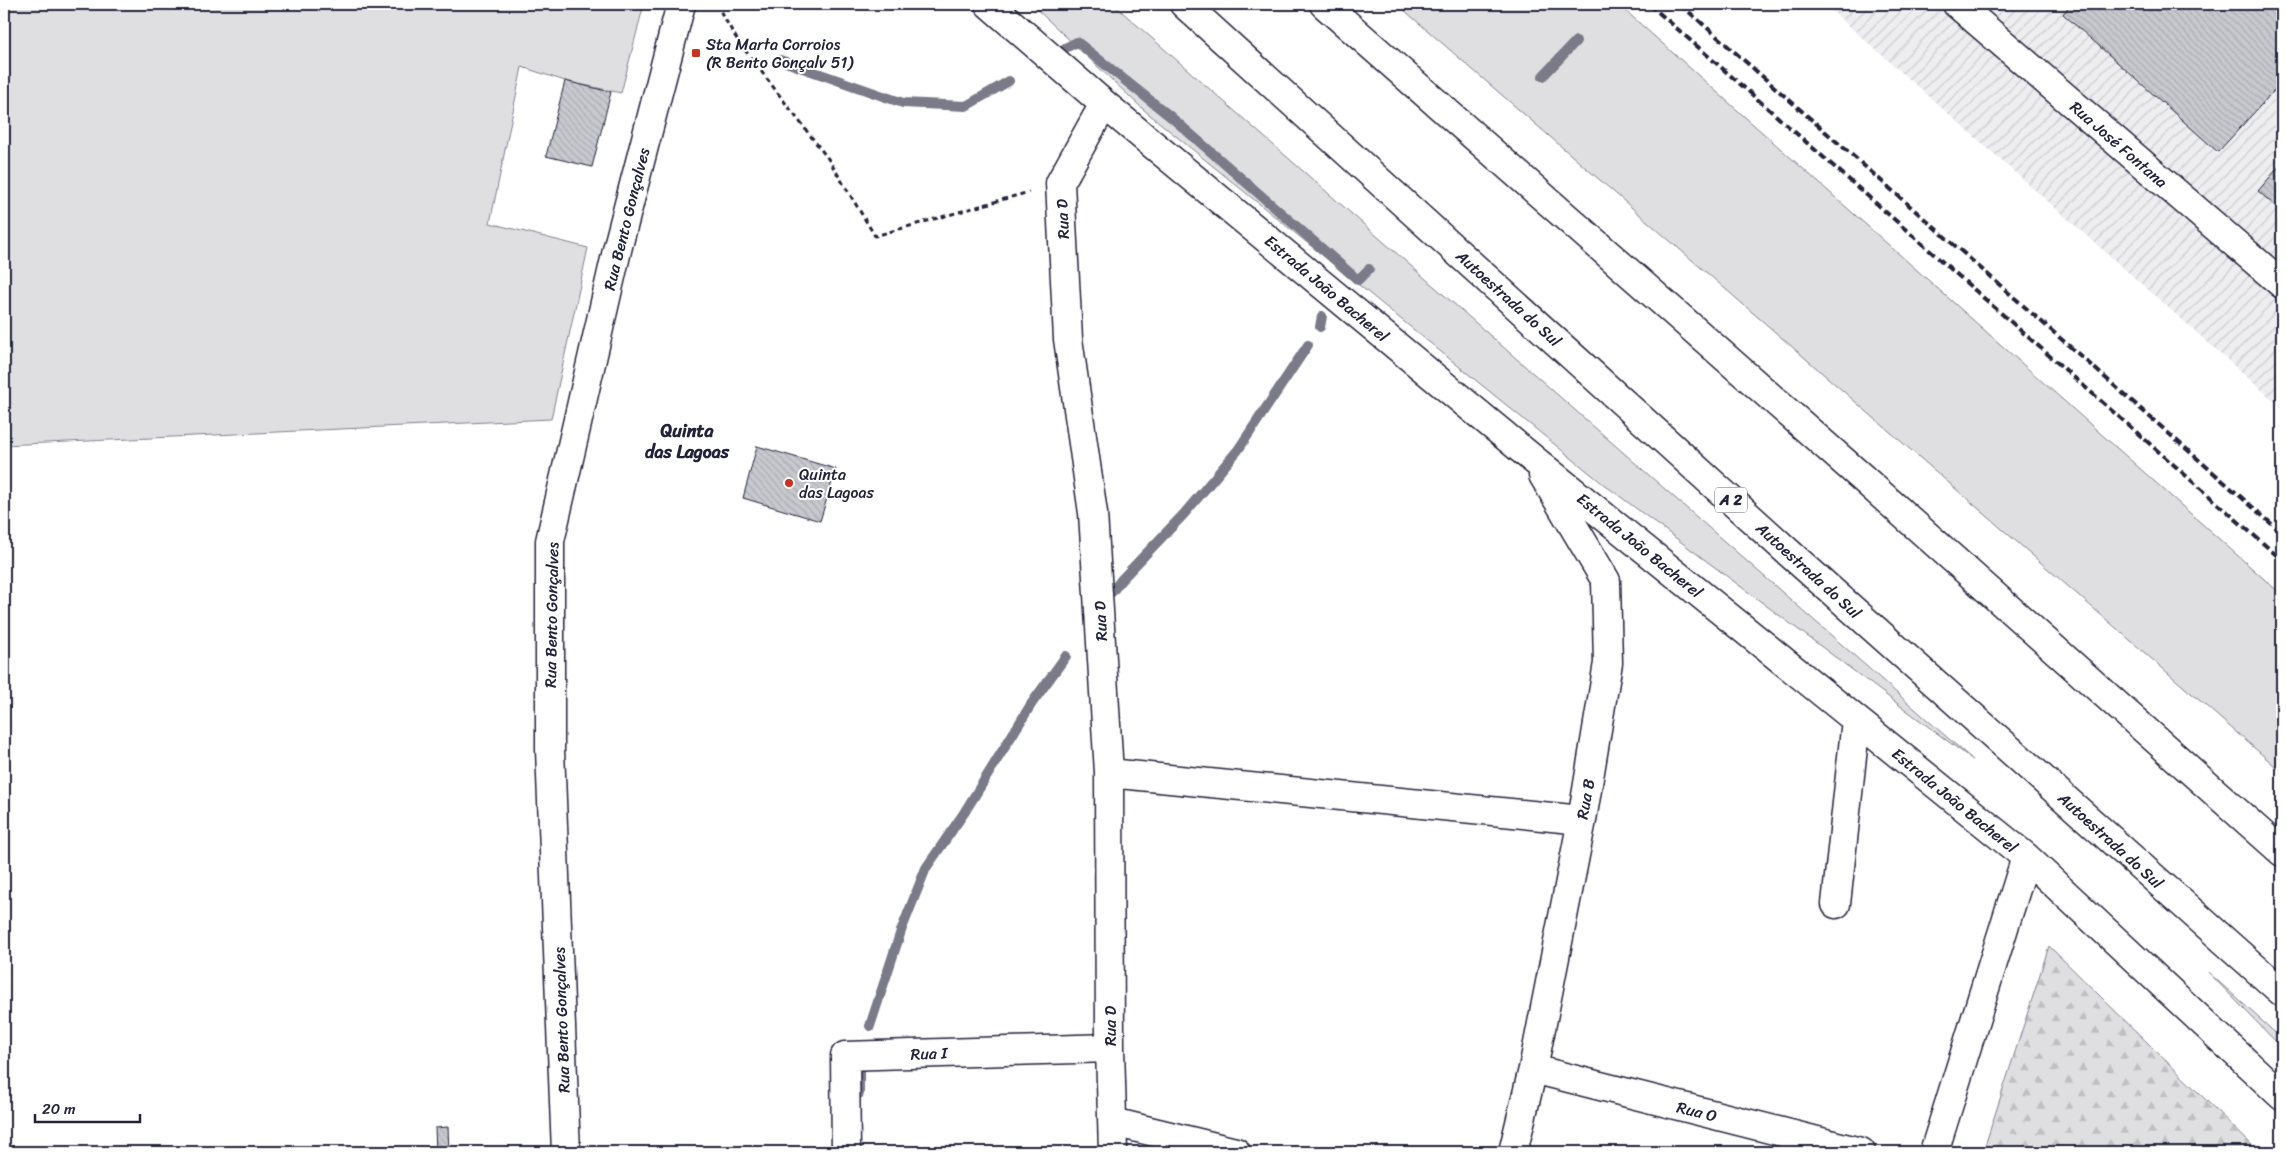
<svg xmlns="http://www.w3.org/2000/svg" width="2286" height="1156" font-family="Sriracha,sans-serif">
<style>
.industrial{fill:url(#industrial-furrows)}
.green{fill:#dfdfe2;stroke:#80808e}
.forest{fill:url(#forest-firs);stroke:#80808e}
.lines{fill:none;stroke-linecap:round;stroke-linejoin:round}
.stream{stroke:#7a7a88;stroke-width:10}
.building{fill:url(#building-back-hatch);stroke:#22223b}
.minor-casing{stroke:#22223b;stroke-width:31}
.highway-casing{stroke:#22223b;stroke-width:31}
.path{stroke:#22223b;stroke-width:3;stroke-dasharray:5 4;stroke-linecap:butt}
.minor{stroke:#fff;stroke-width:28}
.highway{stroke:#fff;stroke-width:28}
.rail{stroke:#22223b;stroke-width:4;stroke-dasharray:8 4;stroke-linecap:butt}
.poi-dot{fill:#c8321e;stroke:#fff;stroke-width:2}
.labels{text-anchor:middle;stroke-width:4;stroke-linejoin:round;paint-order:stroke}
.shield{fill:#fff;stroke:#646476;stroke-width:1}
.shield-label{font-size:15px;font-weight:bold;fill:#22223b}
.poi-label{font-size:16px;fill:#22223b;stroke:#fff;text-anchor:start}
.street-label{font-size:16px;fill:#22223b;stroke:#fff}
.neighbourhood-label{font-size:18px;font-weight:bold;fill:#22223b;stroke:#fff}
</style>
<defs>
<pattern id="industrial-furrows" width="10" height="10" patternUnits="userSpaceOnUse" patternTransform="scale(1.25)"><rect width="10" height="10" fill="#eeeef1"/><path d="M-1 1l2-2M0 10L10 0M9 11l2-2" fill="none" stroke="#ccccd0"/></pattern>
<pattern id="forest-firs" width="22" height="20" patternUnits="userSpaceOnUse" patternTransform="scale(1.25)"><rect width="22" height="20" fill="#dfdfe2"/><path d="M5 1l3.5 6h-7zM16 11l3.5 6h-7z" fill="#bfbfc3"/></pattern>
<pattern id="building-back-hatch" width="6" height="6" patternUnits="userSpaceOnUse" patternTransform="scale(1.25)"><rect width="6" height="6" fill="#c8c8cf"/><path d="M-1 5l2 2M0 0l6 6M5-1l2 2" fill="none" stroke="#acacb3"/></pattern>
</defs>
<rect width="100%" height="100%" fill="#fff"/>
<filter id="ink" filterUnits="userSpaceOnUse"><feTurbulence type="fractalNoise" baseFrequency=".02" numOctaves="2"/><feDisplacementMap in="SourceGraphic" scale="10" xChannelSelector="R" yChannelSelector="G"/><feConvolveMatrix kernelMatrix="1 2 1 2 8 2 1 2 1" color-interpolation-filters="sRGB"/></filter>
<g filter="url(#ink)">
<path class="industrial" d="M 1824,4 L 2282,4 L 2282,408 Z"/>
<path class="green" d="M 4,4 L 644,4 L 621,93 L 565,81 L 522,67 L 490,223 L 588,248 L 551,419 L 4,445 Z
M 1031,4 L 1113,4 L 1973,760 L 1602,483 L 1144,110 Z
M 1397,4 L 1618,4 L 2282,595 L 2282,772 Z
M 2208,972 L 2282,1039 L 2282,1048 Z"/>
<path class="forest" d="M 2049,946 L 2259,1152 L 1983,1152 Z"/>
<g class="lines">
<path class="stream" d="M 1065,48 L 1077,42 L 1171,117 L 1358,280 L 1369,269
M 780,60 L 903,103 L 966,106 L 1009,81
M 1543,76 L 1576,41
M 1320,327 L 1322,316
M 1112,592 L 1121,580 L 1184,514 L 1238,450 L 1308,345
M 870,1026 L 901,931 L 926,868 L 964,813 L 1032,703 L 1066,656
M 859,1058 L 859,1094"/>
</g>
<path class="building" d="M 2071,4 L 2282,4 L 2282,82 L 2218,152 L 2063,14 Z
M 565,81 L 611,92 L 592,167 L 546,156 Z
M 2282,163 L 2282,212 L 2258,191 Z
M 757,446 L 836,469 L 820,521 L 743,498 Z
M 448,1127 L 449,1152 L 436,1152 L 435,1128 Z"/>
<g class="lines">
<defs>
<path id="minor" d="M 989,4 L 1104,104 L 1533,459 L 2026,857 L 2282,1096
M 1957,4 L 2282,284
M 1104,104 L 1060,183 L 1068,339 L 1093,513 L 1109,773 L 1110,1048 L 1113,1152
M 1109,773 L 1582,820
M 1836,904 L 1856,720
M 1533,1069 L 1861,1152
M 1113,1122 L 1236,1152
M 566,1152 L 550,750 L 550,541 L 618,246 L 681,4
M 846,1152 L 845,1056 L 1110,1048
M 1513,1152 L 1533,1069 L 1582,820 L 1608,663 L 1606,581 L 1543,475
M 1934,1152 L 2026,857"/>
<path id="highway" d="M 1184,4 L 1788,552 L 2282,992
M 1324,4 L 1858,474 L 2282,852"/>
</defs>
<use href="#minor" class="minor-casing"/>
<use href="#highway" class="highway-casing"/>
<path class="path" d="M 716,4 L 738,41 L 829,160 L 875,236 L 1029,192"/>
<use href="#minor" class="minor"/>
<use href="#highway" class="highway"/>
<path class="rail" d="M 1649,4 L 2282,560
M 1680,4 L 2282,533"/>
</g>
</g>
<g class="poi-dot">
<rect x="691" y="48" width="10" height="10" rx="2.5"/>
<circle cx="789" cy="483" r="5"/>
</g>
<g class="labels">
<rect class="shield" x="1715" y="487.5" width="32" height="25" rx="4"/>
<g class="shield-label">
<text x="1731" y="505">A 2</text>
</g>
<g class="poi-label">
<text x="706" y="50">Sta Marta Corroios<tspan x="706" dy="18">(R Bento Gonçalv 51)</tspan></text>
<text x="799" y="480">Quinta<tspan x="799" dy="18">das Lagoas</tspan></text>
</g>
<g class="street-label">
<text transform="translate(2119 144) rotate(41)" y="6">Rua José Fontana</text>
<text transform="translate(626 219) rotate(-76)" y="6">Rua Bento Gonçalves</text>
<text transform="translate(1062 219) rotate(-93)" y="6">Rua D</text>
<text transform="translate(1327 288) rotate(40)" y="6">Estrada João Bacherel</text>
<text transform="translate(1509 298) rotate(42)" y="6">Autoestrada do Sul</text>
<text transform="translate(1640 545) rotate(39)" y="6">Estrada João Bacherel</text>
<text transform="translate(1809 570) rotate(42)" y="6">Autoestrada do Sul</text>
<text transform="translate(551 615) rotate(-89)" y="6">Rua Bento Gonçalves</text>
<text transform="translate(1100 621) rotate(-93)" y="6">Rua D</text>
<text transform="translate(1585 799) rotate(-80)" y="6">Rua B</text>
<text transform="translate(1955 800) rotate(39)" y="6">Estrada João Bacherel</text>
<text transform="translate(2111 840) rotate(42)" y="6">Autoestrada do Sul</text>
<text transform="translate(561 1020) rotate(-92)" y="6">Rua Bento Gonçalves</text>
<text transform="translate(1110 1026) rotate(-90)" y="6">Rua D</text>
<text transform="translate(929 1053) rotate(-2)" y="6">Rua I</text>
<text transform="translate(1697 1111) rotate(14)" y="6">Rua O</text>
</g>
<g class="neighbourhood-label">
<text x="687" y="437">Quinta<tspan x="687" dy="21">das Lagoas</tspan></text>
</g>
</g>
<rect width="2286" height="1156" fill="none" stroke="#fff" stroke-width="20"/>
<rect x="10" y="10" width="2266" height="1136" fill="none" stroke="#22223b" stroke-width="2" filter="url(#ink)"/>
<path d="M35 1114v8h105v-8" fill="none" stroke="#22223b" stroke-width="2.5"/>
<text x="42" y="1114" font-size="15" fill="#22223b" stroke="#ffffff" stroke-width="4" paint-order="stroke">20 m</text>
</svg>
